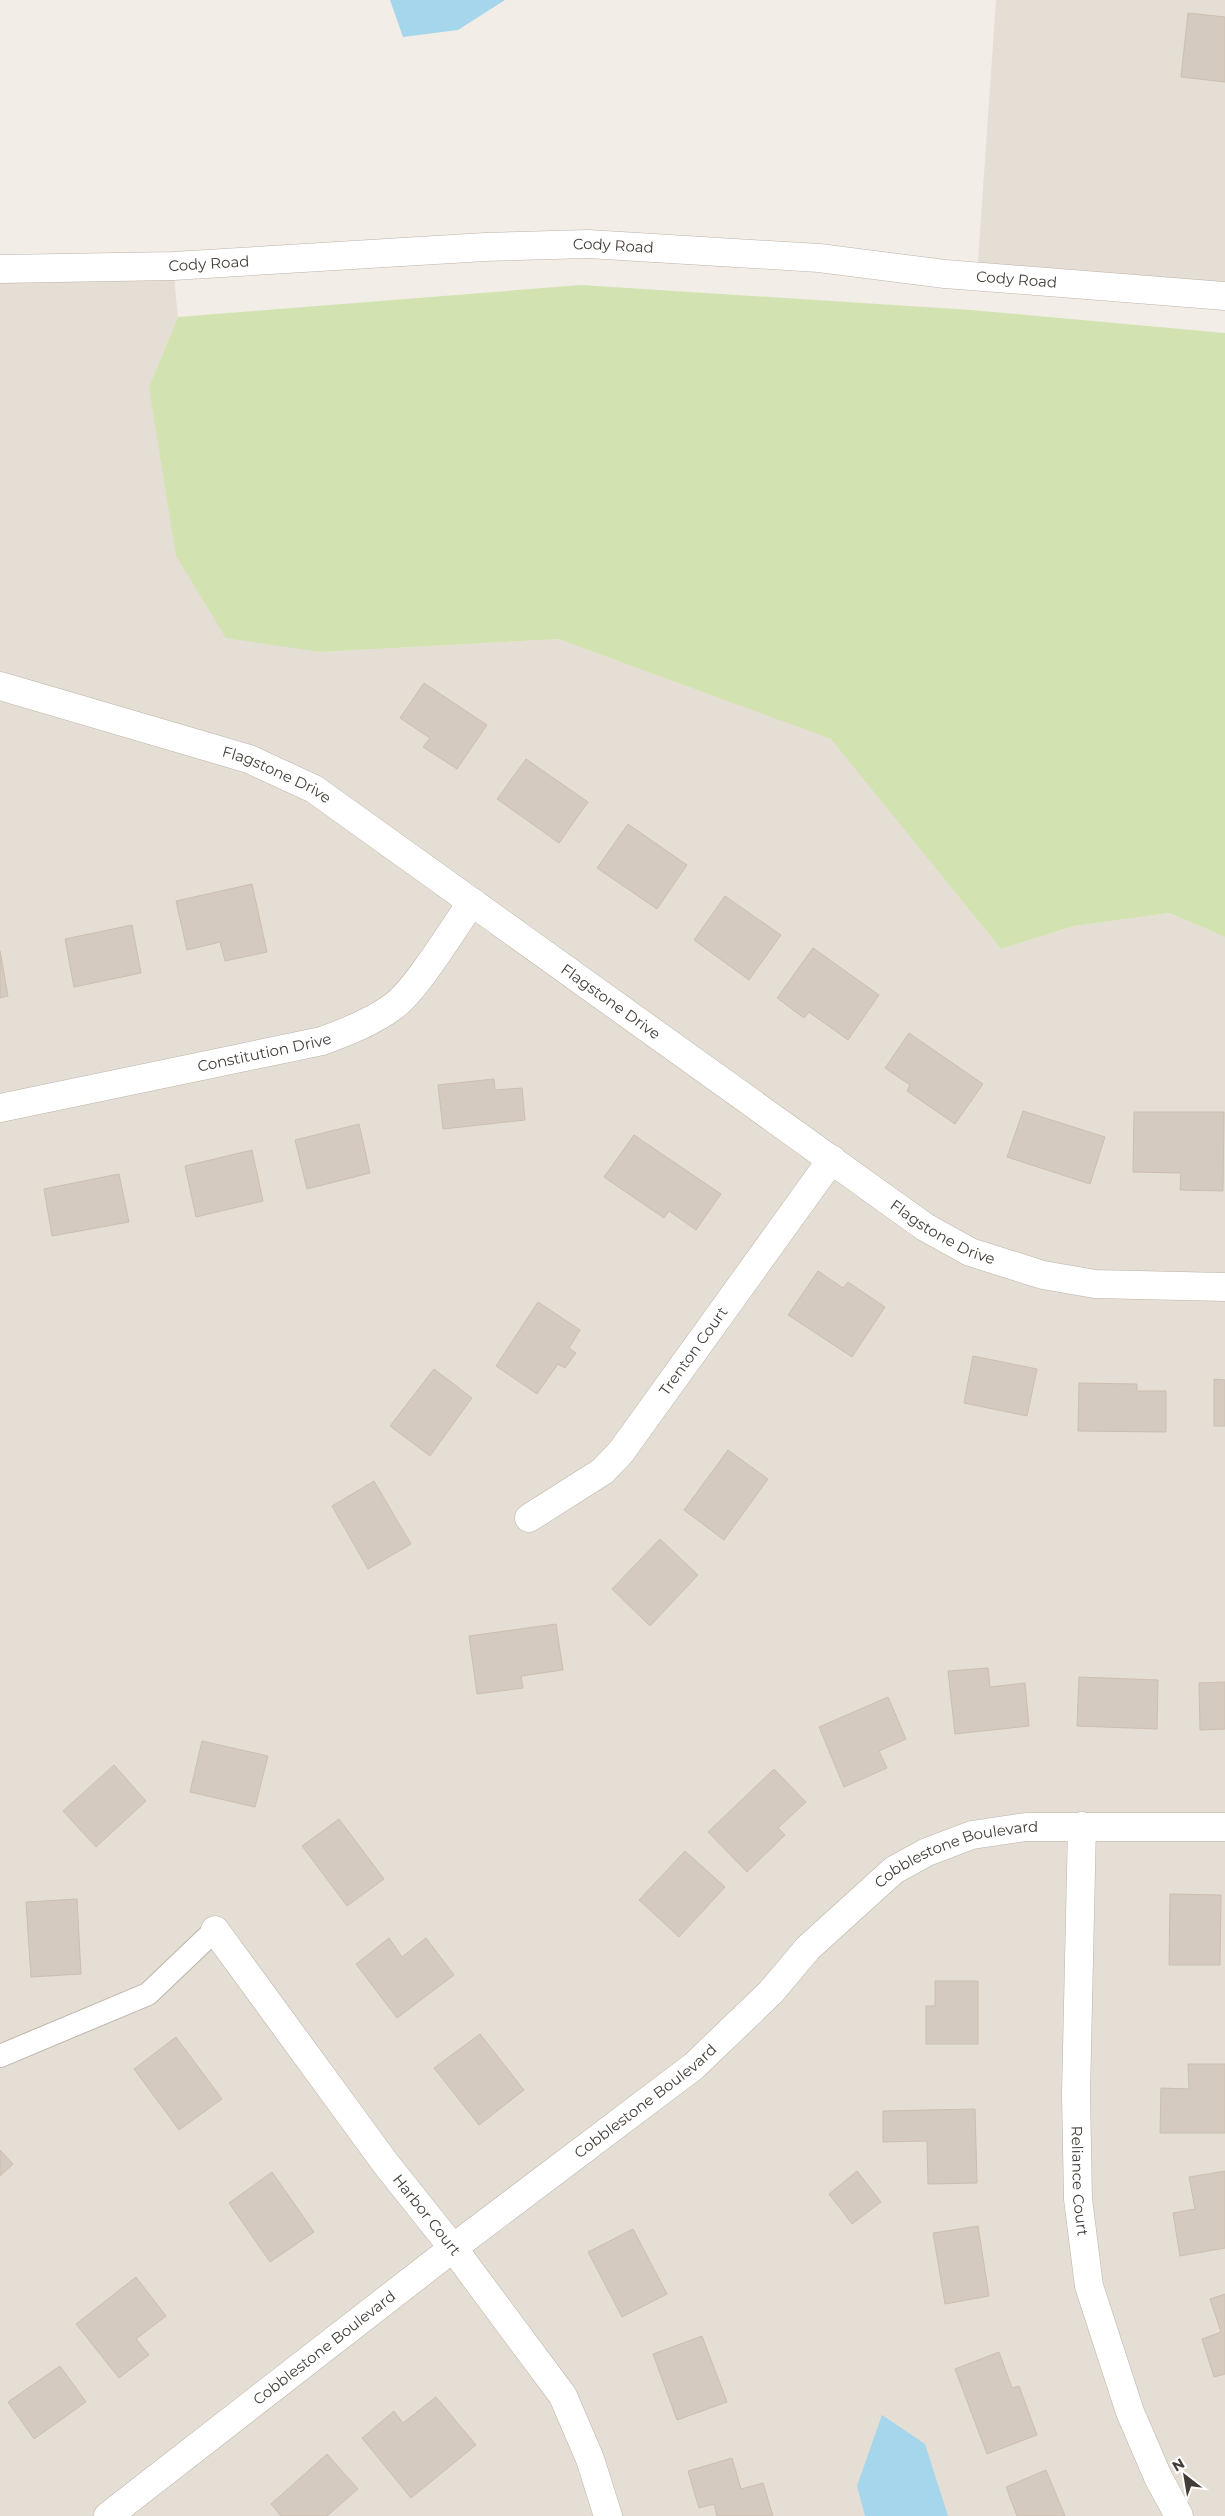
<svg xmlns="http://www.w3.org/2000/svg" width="1225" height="2516" font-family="Montserrat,sans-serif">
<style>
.residential{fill:#e5ded4}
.green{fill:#d2e3b1}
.water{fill:#a5d6eb}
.building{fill:#d5cabf;stroke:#cdbeb0}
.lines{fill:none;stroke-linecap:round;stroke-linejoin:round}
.lane-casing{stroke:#bcb3a9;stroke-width:24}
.street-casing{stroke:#bcb3a9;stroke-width:29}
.lane{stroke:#fff;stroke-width:22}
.street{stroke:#fff;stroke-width:28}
.labels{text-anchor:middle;stroke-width:4.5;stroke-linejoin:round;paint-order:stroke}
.street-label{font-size:15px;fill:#443d35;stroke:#fff}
</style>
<rect width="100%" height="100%" fill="#f2ede6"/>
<path class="residential" d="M 996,0 L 1225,0 L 1225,296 L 977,276 Z
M 173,266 L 178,317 L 149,387 L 321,652 L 558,639 L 832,739 L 1001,949 L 1074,926 L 1169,913 L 1225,937 L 1225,2516 L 0,2516 L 0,269 Z"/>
<path class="green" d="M 581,285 L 971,310 L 1225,333 L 1225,937 L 1169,913 L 1074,926 L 1001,949 L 831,739 L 558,639 L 321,652 L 226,638 L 176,556 L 149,387 L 178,317 Z"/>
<path class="water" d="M 390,0 L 505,0 L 458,30 L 403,37 Z
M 882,2415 L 925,2444 L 948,2516 L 865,2516 L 857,2486 Z"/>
<path class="building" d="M 1188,13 L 1225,17 L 1225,82 L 1181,77 Z
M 424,683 L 487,725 L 457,769 L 423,747 L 430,738 L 400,718 Z
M 526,759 L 588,802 L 559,843 L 497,799 Z
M 628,824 L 687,865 L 657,909 L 597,868 Z
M 252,884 L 267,952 L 225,961 L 220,942 L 187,950 L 176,901 Z
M 725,896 L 781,935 L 749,980 L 694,940 Z
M 132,925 L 141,973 L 74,987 L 65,939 Z
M 813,948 L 879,995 L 848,1040 L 809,1012 L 804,1018 L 777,998 Z
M 0,951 L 8,996 L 0,998 Z
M 909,1033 L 983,1084 L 955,1124 L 907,1091 L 910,1085 L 885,1068 Z
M 494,1079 L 495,1090 L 522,1088 L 525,1120 L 443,1129 L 438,1085 Z
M 1023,1111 L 1105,1137 L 1090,1184 L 1007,1157 Z
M 1134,1112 L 1224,1112 L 1223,1191 L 1180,1190 L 1181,1173 L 1133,1172 Z
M 359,1124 L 370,1173 L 307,1189 L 295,1140 Z
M 634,1135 L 721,1194 L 696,1230 L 669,1211 L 664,1218 L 604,1177 Z
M 252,1150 L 263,1201 L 196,1217 L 185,1166 Z
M 119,1174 L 129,1222 L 52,1236 L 44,1189 Z
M 818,1271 L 843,1288 L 848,1282 L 885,1307 L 852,1357 L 788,1315 Z
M 538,1302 L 580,1330 L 569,1348 L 576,1353 L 565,1368 L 558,1364 L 537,1394 L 496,1366 Z
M 973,1356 L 1037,1369 L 1027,1416 L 964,1403 Z
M 434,1369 L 472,1398 L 430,1456 L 390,1426 Z
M 1214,1379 L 1225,1380 L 1225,1426 L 1214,1426 Z
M 1079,1383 L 1137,1384 L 1137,1391 L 1166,1391 L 1166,1432 L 1078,1431 Z
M 728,1450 L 768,1479 L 724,1540 L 684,1510 Z
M 374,1481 L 411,1544 L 368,1569 L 332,1506 Z
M 660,1539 L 698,1575 L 650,1626 L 612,1589 Z
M 556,1624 L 563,1670 L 521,1676 L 523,1688 L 477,1694 L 469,1636 Z
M 988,1668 L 990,1687 L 1025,1683 L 1029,1726 L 955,1734 L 948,1671 Z
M 1079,1677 L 1158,1680 L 1157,1729 L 1077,1726 Z
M 1225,1682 L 1225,1729 L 1200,1730 L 1199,1683 Z
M 888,1697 L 906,1739 L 879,1751 L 887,1768 L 844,1787 L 819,1727 Z
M 202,1741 L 268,1756 L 255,1807 L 190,1792 Z
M 114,1765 L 146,1801 L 96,1847 L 63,1811 Z
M 774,1769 L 806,1802 L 778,1828 L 785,1835 L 747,1872 L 708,1832 Z
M 339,1819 L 384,1879 L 347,1906 L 302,1846 Z
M 685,1851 L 725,1887 L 679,1937 L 639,1900 Z
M 1170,1894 L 1221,1895 L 1220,1965 L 1169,1965 Z
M 77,1899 L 81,1974 L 31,1977 L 26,1902 Z
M 389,1938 L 402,1957 L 426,1938 L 454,1975 L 397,2018 L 356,1964 Z
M 935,1981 L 978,1981 L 978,2044 L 926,2044 L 926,2006 L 935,2006 Z
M 480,2034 L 524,2090 L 479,2125 L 434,2068 Z
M 176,2037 L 222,2099 L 179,2130 L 134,2069 Z
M 1188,2064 L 1225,2064 L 1225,2133 L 1160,2133 L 1161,2088 L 1189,2089 Z
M 975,2109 L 977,2183 L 928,2184 L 927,2141 L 883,2142 L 883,2111 Z
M 0,2150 L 13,2164 L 0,2176 Z
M 857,2171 L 881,2202 L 852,2224 L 829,2194 Z
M 1225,2171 L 1225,2248 L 1180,2256 L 1173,2213 L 1195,2209 L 1189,2177 Z
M 272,2172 L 314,2232 L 270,2262 L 229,2203 Z
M 978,2226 L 989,2296 L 945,2304 L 933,2233 Z
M 633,2229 L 667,2294 L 622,2317 L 588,2252 Z
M 136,2277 L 166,2316 L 136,2339 L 149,2355 L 119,2378 L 76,2324 Z
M 1225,2294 L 1225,2374 L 1214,2377 L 1202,2339 L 1221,2332 L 1210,2299 Z
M 702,2336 L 727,2402 L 677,2420 L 653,2354 Z
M 999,2352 L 1012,2388 L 1019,2386 L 1037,2435 L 987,2454 L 955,2369 Z
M 60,2366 L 86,2402 L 34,2439 L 8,2402 Z
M 436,2397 L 476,2445 L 411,2498 L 362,2438 L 394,2411 L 403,2423 Z
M 327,2454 L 358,2489 L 327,2516 L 281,2516 L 271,2504 Z
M 732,2458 L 741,2489 L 763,2483 L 773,2516 L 717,2516 L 714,2504 L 699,2508 L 688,2471 Z
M 1046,2470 L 1065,2516 L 1017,2516 L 1006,2487 Z"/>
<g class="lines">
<defs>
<path id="lane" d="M 0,2056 L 148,1994 L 215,1930"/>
<g id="street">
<path id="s1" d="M 0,269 L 173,266 L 485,247 L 588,244 L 819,258 L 945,274 L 1225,296"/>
<path id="s2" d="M 0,686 L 249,759 L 314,789 L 925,1227 L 970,1252 L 1043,1275 L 1095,1284 L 1225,1287"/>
<path id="s3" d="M 0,1108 L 322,1041 C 347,1032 372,1022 394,1006 C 419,986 452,930 472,902"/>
<path id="s4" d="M 529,1518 L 603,1471 L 621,1452 L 832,1159"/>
<path id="s5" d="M 1082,1826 L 1076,2094 L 1078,2199 L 1089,2286 L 1130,2412 L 1158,2477 L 1179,2516"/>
<path id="s6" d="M 215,1930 L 386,2164 L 453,2248 L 563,2396 L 590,2459 L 608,2516"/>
<path id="s7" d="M 108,2516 L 453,2248 L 694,2066 L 771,1992 L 808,1948 L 894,1870 L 927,1852 L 972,1835 L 1026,1827 L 1225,1827"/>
</g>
</defs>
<use href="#lane" class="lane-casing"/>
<use href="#street" class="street-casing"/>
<use href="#lane" class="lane"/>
<use href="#street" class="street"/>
</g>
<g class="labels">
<g class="street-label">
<text dy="5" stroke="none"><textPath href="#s1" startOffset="614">Cody Road</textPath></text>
<text dy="5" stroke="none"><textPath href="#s1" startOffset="209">Cody Road</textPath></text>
<text dy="5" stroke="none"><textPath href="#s1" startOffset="1019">Cody Road</textPath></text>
<text dy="5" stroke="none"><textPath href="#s2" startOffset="291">Flagstone Drive</textPath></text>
<text dy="5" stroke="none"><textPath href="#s2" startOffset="696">Flagstone Drive</textPath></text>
<text dy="5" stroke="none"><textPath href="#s3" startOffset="270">Constitution Drive</textPath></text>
<text dy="5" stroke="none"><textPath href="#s2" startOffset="1101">Flagstone Drive</textPath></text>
<text dy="5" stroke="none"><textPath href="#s4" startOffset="238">Trenton Court</textPath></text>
<text dy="5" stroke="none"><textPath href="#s7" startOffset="1084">Cobblestone Boulevard</textPath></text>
<text dy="5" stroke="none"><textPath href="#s7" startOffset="679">Cobblestone Boulevard</textPath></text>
<text dy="5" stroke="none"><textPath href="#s5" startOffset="355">Reliance Court</textPath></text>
<text dy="5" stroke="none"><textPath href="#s6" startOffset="355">Harbor Court</textPath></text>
<text dy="5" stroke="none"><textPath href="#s7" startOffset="274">Cobblestone Boulevard</textPath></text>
</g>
</g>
<g transform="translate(1185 2476) rotate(329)" stroke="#ffffff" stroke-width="4" paint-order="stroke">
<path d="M0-4L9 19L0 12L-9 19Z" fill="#443d35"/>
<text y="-8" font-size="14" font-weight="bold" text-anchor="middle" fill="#443d35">N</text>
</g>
</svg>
